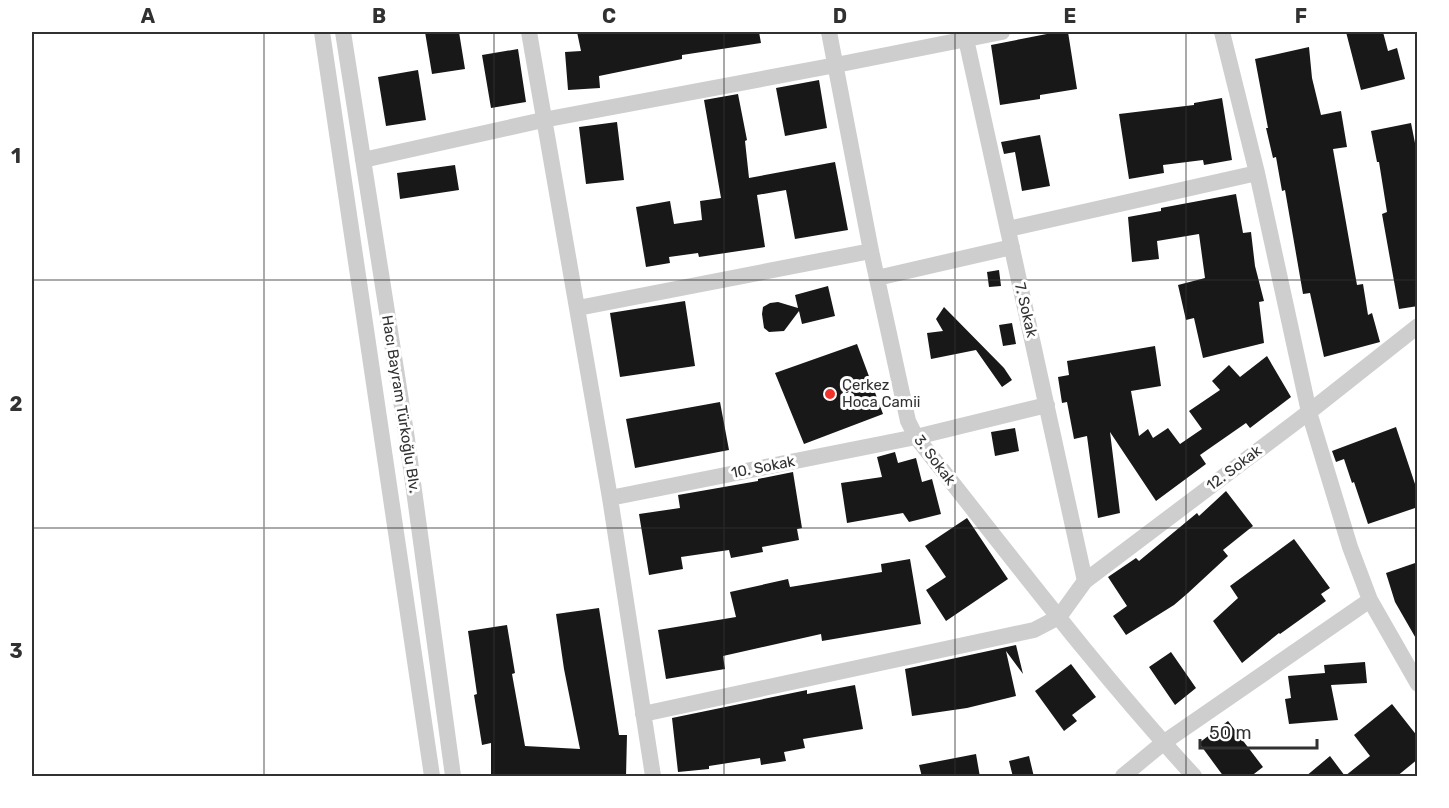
<svg xmlns="http://www.w3.org/2000/svg" width="1449" height="808" font-family="Rubik,sans-serif">
<style>
.building{fill:#181818}
.lines{fill:none;stroke-linecap:round;stroke-linejoin:round}
.minor{stroke:#cecece;stroke-width:16}
.grid{fill:none;stroke:#313131;stroke-width:1.5;stroke-opacity:0.55}
.poi-dot{fill:#f0342c;stroke:#fff;stroke-width:2}
.labels{text-anchor:middle;stroke-width:6;stroke-linejoin:round;paint-order:stroke}
.street-label{font-size:15px;fill:#313131;stroke:#fff}
.poi-label{font-size:15px;fill:#313131;stroke:#fff;text-anchor:start}
.neatline{fill:none;stroke:#313131;stroke-width:2}
.grid-label{font-size:20px;text-anchor:middle;font-weight:bold;fill:#313131}
</style>
<rect width="100%" height="100%" fill="#fff"/>
<path class="building" d="M 425,32 L 459,32 L 465,69 L 432,74 Z
M 577,32 L 759,32 L 761,43 L 682,55 L 682,59 L 599,76 L 600,88 L 568,90 L 565,52 L 581,51 Z
M 1057,32 L 1068,32 L 1077,89 L 1040,95 L 1040,99 L 1000,105 L 991,45 Z
M 1346,32 L 1383,32 L 1388,51 L 1397,48 L 1405,79 L 1361,90 Z
M 1309,47 L 1312,78 L 1321,115 L 1341,111 L 1347,147 L 1333,149 L 1357,285 L 1363,284 L 1368,315 L 1372,313 L 1380,342 L 1324,357 L 1310,293 L 1303,294 L 1285,190 L 1282,191 L 1276,157 L 1273,158 L 1266,128 L 1268,128 L 1255,59 Z
M 518,49 L 526,102 L 491,108 L 482,55 Z
M 418,70 L 426,120 L 386,126 L 378,77 Z
M 819,80 L 827,128 L 785,136 L 776,88 Z
M 738,94 L 747,140 L 745,141 L 749,178 L 835,162 L 848,230 L 795,239 L 786,190 L 757,195 L 765,247 L 699,257 L 698,253 L 669,257 L 670,263 L 646,267 L 636,207 L 670,201 L 674,224 L 702,220 L 700,201 L 721,198 L 704,100 Z
M 1222,98 L 1232,160 L 1204,165 L 1203,160 L 1163,165 L 1164,173 L 1129,179 L 1119,114 L 1194,105 L 1194,103 Z
M 617,122 L 624,180 L 586,184 L 579,127 Z
M 1411,123 L 1418,158 L 1418,306 L 1399,309 L 1382,214 L 1387,212 L 1379,162 L 1377,162 L 1371,131 Z
M 1040,135 L 1050,186 L 1022,191 L 1015,152 L 1004,154 L 1001,142 Z
M 455,165 L 459,190 L 400,199 L 397,173 Z
M 1236,194 L 1243,233 L 1251,232 L 1255,266 L 1264,301 L 1259,302 L 1264,343 L 1203,358 L 1194,318 L 1186,320 L 1178,285 L 1205,278 L 1199,234 L 1157,241 L 1159,259 L 1132,262 L 1128,217 L 1161,211 L 1161,208 Z
M 999,270 L 1001,286 L 989,287 L 987,272 Z
M 828,286 L 835,316 L 802,324 L 799,311 L 784,331 L 769,332 L 764,328 L 762,314 L 763,307 L 770,303 L 778,302 L 798,308 L 795,295 Z
M 685,301 L 695,366 L 620,377 L 610,313 Z
M 944,307 L 1004,368 L 1012,380 L 1002,387 L 976,350 L 931,359 L 927,333 L 943,331 L 936,319 Z
M 1012,323 L 1016,344 L 1003,346 L 999,325 Z
M 857,344 L 883,414 L 804,444 L 775,373 Z
M 1155,346 L 1161,386 L 1131,391 L 1139,436 L 1148,429 L 1153,438 L 1168,428 L 1180,444 L 1202,429 L 1189,411 L 1220,390 L 1212,381 L 1229,365 L 1240,377 L 1267,356 L 1291,397 L 1250,428 L 1246,423 L 1200,455 L 1206,464 L 1156,501 L 1110,432 L 1120,513 L 1098,518 L 1087,436 L 1074,439 L 1067,402 L 1062,403 L 1058,377 L 1069,375 L 1067,361 Z
M 720,402 L 729,450 L 635,468 L 626,419 Z
M 1396,427 L 1418,493 L 1418,507 L 1368,524 L 1354,482 L 1352,483 L 1344,459 L 1336,462 L 1332,451 Z
M 1015,428 L 1019,451 L 995,456 L 991,432 Z
M 895,452 L 898,463 L 916,458 L 922,482 L 932,479 L 941,514 L 909,522 L 903,513 L 847,523 L 841,483 L 882,477 L 877,457 Z
M 793,472 L 802,528 L 797,529 L 799,540 L 762,547 L 763,552 L 731,558 L 729,550 L 681,557 L 683,569 L 649,575 L 639,514 L 680,508 L 678,495 L 758,481 L 758,479 Z
M 1226,491 L 1253,526 L 1223,550 L 1228,556 L 1188,593 L 1174,605 L 1126,635 L 1113,616 L 1127,606 L 1108,577 L 1136,558 L 1139,561 L 1197,513 L 1199,516 Z
M 967,518 L 1008,579 L 946,621 L 926,590 L 946,577 L 925,546 Z
M 1294,539 L 1330,588 L 1321,594 L 1326,601 L 1280,634 L 1279,633 L 1242,663 L 1213,621 L 1238,598 L 1230,586 Z
M 910,559 L 921,624 L 822,641 L 821,634 L 723,656 L 725,669 L 666,679 L 658,630 L 736,617 L 730,592 L 788,579 L 790,587 L 882,572 L 881,564 Z
M 1418,562 L 1418,642 L 1395,602 L 1386,573 Z
M 599,608 L 619,735 L 627,735 L 626,777 L 491,777 L 491,743 L 482,745 L 474,695 L 477,694 L 468,631 L 507,625 L 515,673 L 512,674 L 525,746 L 580,749 L 564,669 L 556,614 Z
M 1016,645 L 1023,674 L 1006,651 L 1016,696 L 967,708 L 912,716 L 905,669 Z
M 1171,652 L 1196,688 L 1175,705 L 1149,667 Z
M 1365,662 L 1367,683 L 1331,685 L 1338,720 L 1289,724 L 1285,699 L 1291,698 L 1288,676 L 1325,673 L 1324,665 Z
M 1071,664 L 1096,697 L 1072,715 L 1077,721 L 1064,731 L 1035,691 Z
M 855,685 L 863,729 L 803,739 L 805,748 L 784,752 L 786,761 L 761,765 L 760,758 L 709,766 L 709,769 L 678,772 L 672,718 L 807,690 L 807,694 Z
M 1392,704 L 1418,737 L 1418,759 L 1396,777 L 1305,777 L 1330,756 L 1345,776 L 1370,756 L 1354,735 Z
M 1228,721 L 1263,767 L 1250,777 L 1224,777 L 1199,743 Z
M 976,754 L 980,777 L 922,777 L 919,765 Z
M 1029,756 L 1034,777 L 1013,777 L 1009,761 Z"/>
<g class="lines">
<path class="minor" d="M 322,32 L 432,776
M 343,32 L 407,439 L 453,776
M 529,32 L 610,498 L 653,776
M 829,32 L 871,251 L 908,421 L 916,437 C 1007,551 1095,669 1194,776
M 1222,32 L 1257,173 L 1309,412 L 1350,547 L 1370,600 L 1418,684
M 966,39 L 1085,581
M 363,160 L 543,120 L 836,65 L 1002,32
M 1008,229 L 1257,173
M 877,278 L 1012,247
M 578,308 L 871,251
M 610,498 L 916,437 L 1047,405
M 643,714 L 1034,630 L 1059,617 L 1085,581 L 1309,412 L 1418,326
M 1123,776 L 1163,743 L 1370,600"/>
</g>
<path class="grid" d="M 264,32 L 264,776M 494,32 L 494,776M 724,32 L 724,776M 955,32 L 955,776M 1186,32 L 1186,776M 32,280 L 1418,280M 32,528 L 1418,528"/>
<circle class="poi-dot" cx="830" cy="394" r="6"/>
<g class="labels">
<g class="street-label">
<text transform="translate(1026 310) rotate(77)" y="5">7. Sokak</text>
<text transform="translate(401 404) rotate(81)" y="5">Hacı Bayram Türkoğlu Blv.</text>
<text transform="translate(935 460) rotate(53)" y="5">3. Sokak</text>
<text transform="translate(763 467) rotate(-11)" y="5">10. Sokak</text>
<text transform="translate(1234 468) rotate(-37)" y="5">12. Sokak</text>
</g>
<g class="poi-label">
<text x="842" y="390">Çerkez<tspan x="842" dy="17">Hoca Camii</tspan></text>
</g>
</g>
<rect width="1449" height="808" fill="none" stroke="#ffffff" stroke-width="66"/>
<path d="M1200 739v9h117v-9" fill="none" stroke="#313131" stroke-width="3"/>
<text x="1209" y="739" font-size="18" fill="#313131" stroke="#ffffff" stroke-width="4.5" paint-order="stroke">50 m</text>
<rect x="33" y="33" width="1383" height="742" class="neatline"/>
<g class="grid-label">
<text x="148" y="23">A</text>
<text x="379" y="23">B</text>
<text x="609" y="23">C</text>
<text x="840" y="23">D</text>
<text x="1070" y="23">E</text>
<text x="1301" y="23">F</text>
<text x="16" y="163">1</text>
<text x="16" y="411">2</text>
<text x="16" y="658">3</text>
</g>
</svg>
